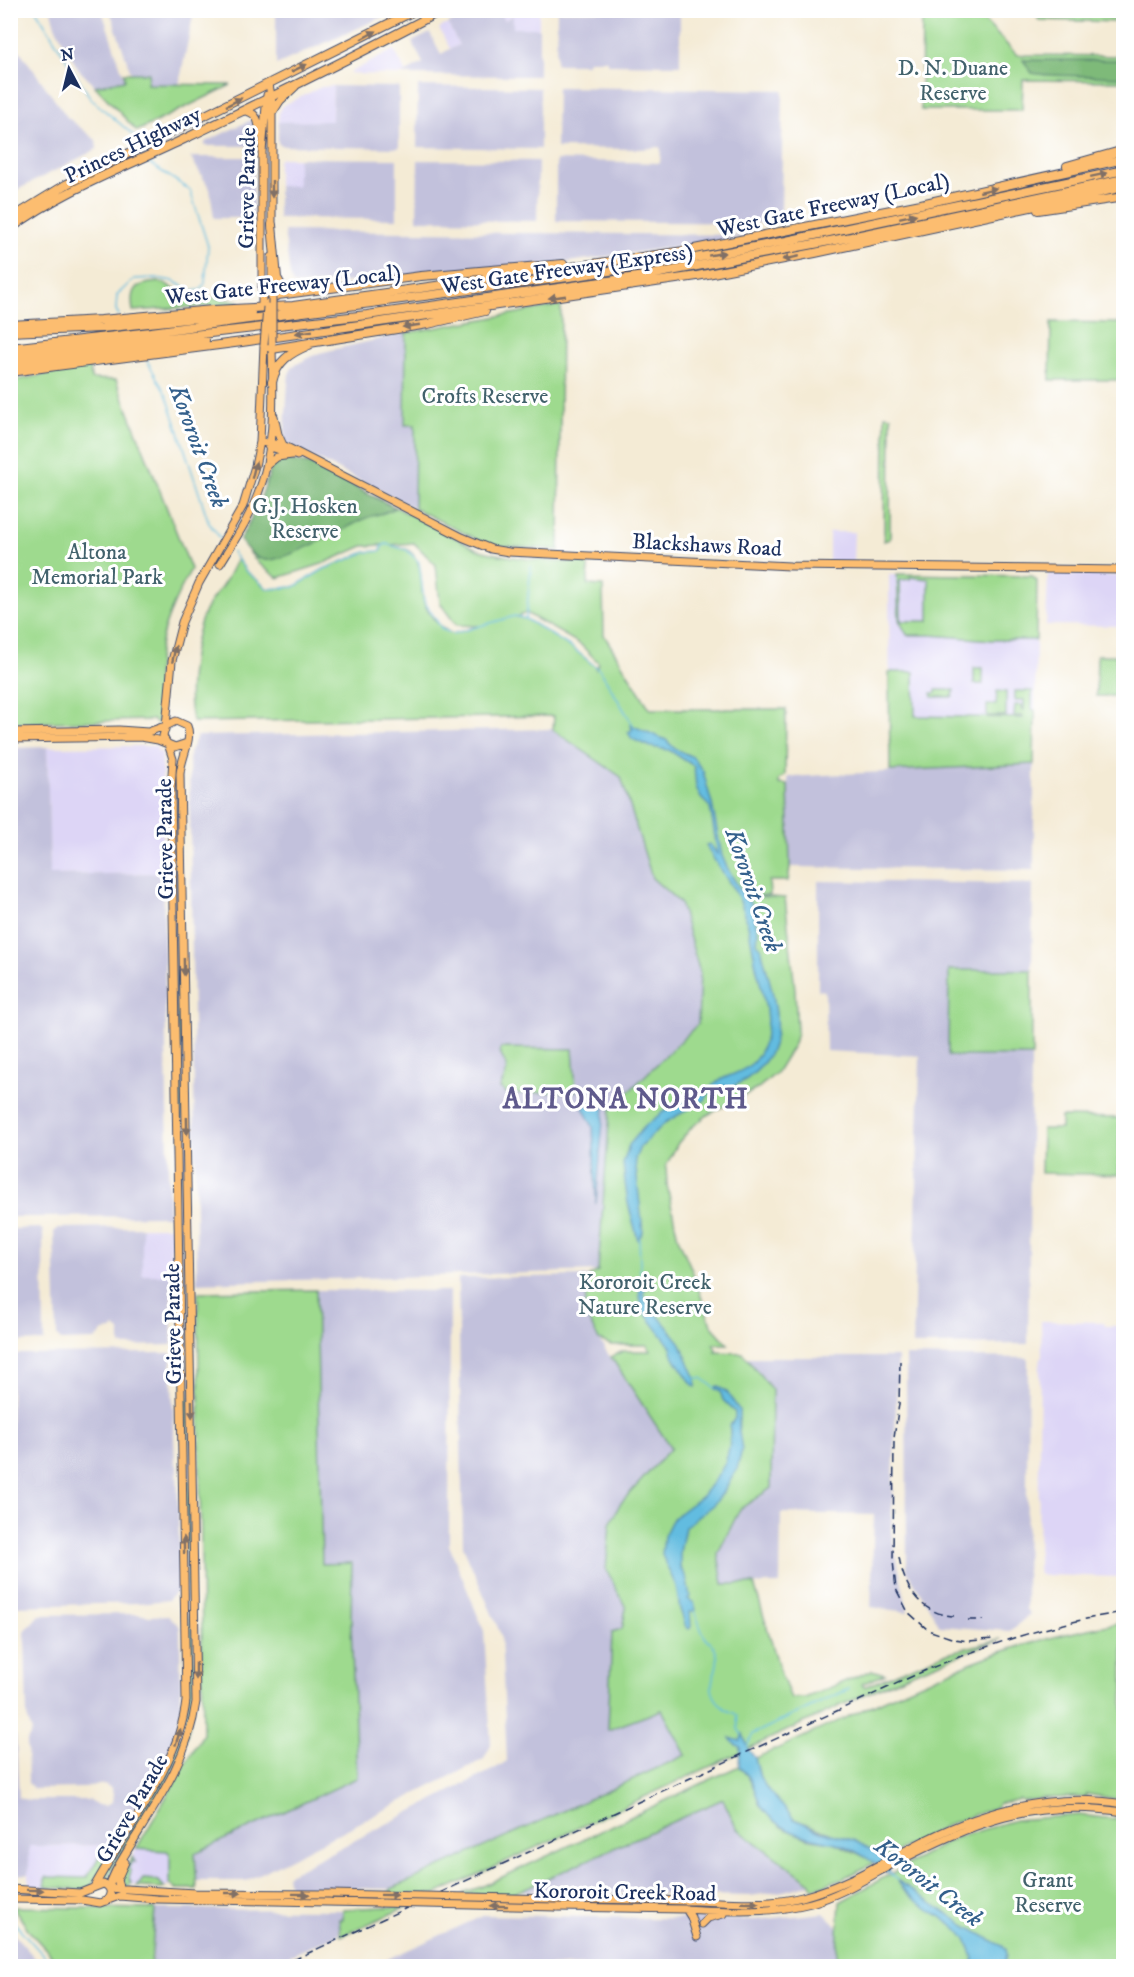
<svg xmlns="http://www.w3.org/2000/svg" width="1134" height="1977" font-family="'IM FELL DW Pica',serif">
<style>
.built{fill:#ddd5f6}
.industrial{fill:#c2c1dc}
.green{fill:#9eda8e;stroke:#5c8476;stroke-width:1.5;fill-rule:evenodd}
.forest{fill:#7eba79;stroke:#4c746c;stroke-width:1.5}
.water{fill:#62bce0;stroke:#3e769f;stroke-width:1.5}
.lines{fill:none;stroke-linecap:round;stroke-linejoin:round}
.stream{stroke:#62bce0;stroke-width:1.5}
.major-casing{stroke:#3c4b70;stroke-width:9}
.highway-casing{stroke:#3c4b70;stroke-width:10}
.major{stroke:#fcbd6f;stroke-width:7}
.highway{stroke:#fcbd6f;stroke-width:8}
.rail{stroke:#1b2f5e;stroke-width:1.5;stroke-dasharray:9 4.5;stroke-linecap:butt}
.major-bridge-casing{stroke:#3c4b70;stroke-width:9;stroke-linecap:butt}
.major-bridge{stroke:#fcbd6f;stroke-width:7}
.oneway{fill:#806f66}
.labels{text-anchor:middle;stroke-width:6;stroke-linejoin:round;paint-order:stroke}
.park-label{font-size:22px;fill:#42626c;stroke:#fff}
.street-label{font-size:22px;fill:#1b2f5e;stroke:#fff}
.water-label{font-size:24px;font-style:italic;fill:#34608c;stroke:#fff}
.district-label{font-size:28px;font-weight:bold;letter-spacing:1.5px;fill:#5f5a8c;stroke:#fff}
</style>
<rect width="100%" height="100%" fill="#fff"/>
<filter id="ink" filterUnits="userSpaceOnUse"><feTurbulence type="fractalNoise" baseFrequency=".0167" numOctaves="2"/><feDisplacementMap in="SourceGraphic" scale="12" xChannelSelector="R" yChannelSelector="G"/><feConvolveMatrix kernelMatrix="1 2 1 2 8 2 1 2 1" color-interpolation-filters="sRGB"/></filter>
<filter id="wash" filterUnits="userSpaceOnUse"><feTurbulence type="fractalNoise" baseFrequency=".008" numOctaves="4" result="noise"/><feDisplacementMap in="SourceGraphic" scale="24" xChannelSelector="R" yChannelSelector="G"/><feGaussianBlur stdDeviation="1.35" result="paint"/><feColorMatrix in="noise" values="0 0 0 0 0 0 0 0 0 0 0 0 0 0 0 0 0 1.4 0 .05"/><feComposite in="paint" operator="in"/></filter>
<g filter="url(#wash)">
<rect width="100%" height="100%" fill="#f4ebd5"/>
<path class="built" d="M 499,11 L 539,11 L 539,28 L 513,28 L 512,15 L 505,20 Z
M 448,24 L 459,45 L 450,49 L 439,28 Z
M 394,50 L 406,72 L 401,75 L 351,74 L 351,72 Z
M 333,86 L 332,122 L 278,122 L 279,112 L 282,106 L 321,87 Z
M 281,158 L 298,158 L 298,186 L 278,186 L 278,161 Z
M 829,532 L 854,532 L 853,564 L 829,564 Z
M 889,574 L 1032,576 L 1037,581 L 1034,764 L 890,771 Z
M 1048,574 L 1123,576 L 1123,626 L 1046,625 Z
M 151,746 L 157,746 L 157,752 L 162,752 L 163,873 L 50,875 L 47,747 Z
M 142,1227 L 171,1227 L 171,1275 L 142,1276 Z
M 1041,1321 L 1104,1322 L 1105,1326 L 1123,1326 L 1123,1577 L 1041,1575 L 1038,1573 L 1039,1459 L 1040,1360 L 1042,1355 Z
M 116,1845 L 100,1871 L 72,1889 L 29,1887 L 29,1846 Z
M 136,1849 L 168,1850 L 172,1853 L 174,1887 L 129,1885 L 122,1877 Z"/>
<path class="industrial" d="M 473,10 L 499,11 L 505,20 L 513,15 L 513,28 L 539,28 L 539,76 L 401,75 L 423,63 L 412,42 L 430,33 L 441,54 L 450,49 L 459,45 L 448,24 Z
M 51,11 L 102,11 L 125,80 L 95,86 L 78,69 L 55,26 Z
M 110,11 L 194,11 L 179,85 L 147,84 L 149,73 L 131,73 Z
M 276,11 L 276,10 L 396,11 L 276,65 Z
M 557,11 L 680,11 L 680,65 L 608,64 L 608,60 L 588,60 L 588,64 L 556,64 Z
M 10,37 L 67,117 L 96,140 L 97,149 L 11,193 Z
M 333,86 L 399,87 L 399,148 L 283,146 L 278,143 L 278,122 L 332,121 Z
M 418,86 L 540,88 L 540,149 L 417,147 Z
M 557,87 L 783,90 L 781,213 L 765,223 L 556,221 L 556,160 L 660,163 L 661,149 L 659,147 L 641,149 L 556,148 Z
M 253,119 L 253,146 L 205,146 L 205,142 Z
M 190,157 L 254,157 L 253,218 L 214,218 L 210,189 Z
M 298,158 L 397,159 L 397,219 L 278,218 L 278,186 L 298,186 Z
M 418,160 L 538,161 L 537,221 L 417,220 Z
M 284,231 L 746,235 L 746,237 L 532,267 L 413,278 L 298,285 L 293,284 L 290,275 Z
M 406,333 L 405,424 L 415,425 L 414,508 L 284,442 L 288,383 L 289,374 L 293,366 L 319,353 Z
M 555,729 L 621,777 L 652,878 L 680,903 L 700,973 L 698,1024 L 610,1110 L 598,1271 L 197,1283 L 189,754 L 197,736 Z
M 47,747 L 50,875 L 163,873 L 169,1216 L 11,1217 L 11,748 Z
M 1034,764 L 1034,870 L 790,867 L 788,777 Z
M 818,881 L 1033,884 L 1028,1344 L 913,1345 L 920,1056 L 826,1051 L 825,991 L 818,990 Z
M 142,1227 L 142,1275 L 171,1275 L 172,1345 L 120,1346 L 120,1331 L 114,1327 L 113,1330 L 104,1331 L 95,1340 L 61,1341 L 57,1335 L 54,1232 L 58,1228 Z
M 40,1228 L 43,1231 L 44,1341 L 11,1342 L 11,1229 Z
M 589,1276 L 584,1312 L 599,1340 L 671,1449 L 620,1504 L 606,1569 L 626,1608 L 608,1729 L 662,1710 L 686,1755 L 391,1889 L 289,1887 L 287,1875 L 496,1768 L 507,1761 L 501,1635 L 463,1546 L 458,1278 Z
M 316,1290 L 450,1291 L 449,1545 L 484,1631 L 491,1745 L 484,1759 L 246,1881 L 196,1881 L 195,1853 L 357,1778 L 351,1625 L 352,1564 L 322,1564 Z
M 171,1353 L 175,1464 L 177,1465 L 180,1587 L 168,1600 L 138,1603 L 12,1606 L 14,1712 L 11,1716 L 11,1354 Z
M 906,1356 L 1028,1358 L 1026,1609 L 1030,1614 L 1010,1631 L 940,1626 L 907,1570 Z
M 745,1357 L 898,1357 L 891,1532 L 908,1612 L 871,1607 L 874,1515 L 781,1513 L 780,1584 L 723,1585 L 718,1553 L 740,1509 L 771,1488 L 772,1390 Z
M 137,1614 L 150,1616 L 168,1615 L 180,1627 L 181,1710 L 172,1744 L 111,1845 L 29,1846 L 29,1874 L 11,1875 L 10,1736 L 16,1736 L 19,1798 L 28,1800 L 89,1800 L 98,1805 L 106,1806 L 112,1802 L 113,1794 L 111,1788 L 104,1784 L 85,1788 L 34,1789 L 28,1783 L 27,1741 L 32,1732 L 27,1717 L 25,1631 L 39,1615 Z
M 724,1799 L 737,1829 L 811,1884 L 784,1891 L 750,1896 L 518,1891 Z
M 155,1909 L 343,1910 L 343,1919 L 339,1920 L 339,1934 L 266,1966 L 152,1966 Z
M 824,1913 L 838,1927 L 837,1966 L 372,1966 L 485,1915 L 756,1920 Z
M 10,1931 L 11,1931 L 42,1966 L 11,1966 Z"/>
<path class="green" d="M 922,11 L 975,11 L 1017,55 L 1123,56 L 1123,81 L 1023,80 L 1022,110 L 921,110 Z
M 1045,11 L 1123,11 L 1123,22 L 1039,20 L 1037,17 Z
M 124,73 L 149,73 L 147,84 L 231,85 L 137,131 L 95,86 L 125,80 Z
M 158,282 L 166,284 L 190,299 L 204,297 L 239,301 L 239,304 L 133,311 C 129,287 136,284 158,282 Z
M 561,305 L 559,550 L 488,545 L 414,508 L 415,425 L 405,425 L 406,333 Z
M 1051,322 L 1123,323 L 1123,380 L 1050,380 Z
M 90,366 L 91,379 L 116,380 L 191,569 C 179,592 167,615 161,641 C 155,668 158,697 158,724 L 153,720 L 11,723 L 11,381 Z
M 885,415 L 891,416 L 890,539 L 884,541 Z
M 287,460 L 311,464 L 479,550 C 515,560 551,561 588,563 L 588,585 L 603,586 L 604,635 L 650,709 L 786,709 L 785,775 L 779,780 L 779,784 L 788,785 L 790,867 L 788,881 L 769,881 L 770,895 L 753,896 L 785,898 L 795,989 L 797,1032 L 794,1044 L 776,1073 L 757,1089 L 709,1114 L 692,1127 L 678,1143 L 666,1166 L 667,1185 L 678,1238 L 692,1270 L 711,1325 L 728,1344 L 713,1344 L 717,1351 L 716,1352 L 743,1353 L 772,1390 L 771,1488 L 740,1509 L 718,1553 L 723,1584 L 754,1584 L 782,1677 L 791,1698 L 805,1698 L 872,1670 L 885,1674 L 862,1684 L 864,1687 L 943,1654 L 1001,1639 L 915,1672 L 872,1691 L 436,1894 L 389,1894 L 391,1889 L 686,1755 L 662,1710 L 608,1730 L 612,1632 L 622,1629 L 626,1608 L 606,1569 L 610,1524 L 620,1504 L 671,1448 L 611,1357 L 623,1351 L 650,1351 L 647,1345 L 611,1345 L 599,1340 L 584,1311 L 589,1276 L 598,1271 L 610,1110 L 698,1024 L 700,973 L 680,903 L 652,878 L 621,777 L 553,730 L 554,716 L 193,722 C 184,696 194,631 207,607 C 212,597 221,589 226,580 C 230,573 233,566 237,559 L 246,571 L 268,589 L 294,587 L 324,569 L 366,552 L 381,551 L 381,547 L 384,545 L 363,546 L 322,564 L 278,578 L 258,563 L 240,540 L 259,503 L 272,466 L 278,461 ZM 414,543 L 436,565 L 440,603 L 456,625 L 479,626 L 452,634 C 439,627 426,613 423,598 C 420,581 424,561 408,550 C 403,547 395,547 390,545 ZM 526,613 L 580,644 L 599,663 L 596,668 L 596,667 L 574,649 L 526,619 L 517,617 Z
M 897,574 L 1032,576 L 1037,581 L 1036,640 L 992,640 L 930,635 L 907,635 L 899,620 ZM 910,577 L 929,579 L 929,621 L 901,621 L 900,580 L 910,579 Z
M 1097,655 L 1116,655 L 1115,696 L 1096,696 Z
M 974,668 L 983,668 L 983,684 L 974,684 Z
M 889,672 L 914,672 L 915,716 L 1023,718 L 1023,716 L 1014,716 L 1015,705 L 1022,705 L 1022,710 L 1024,710 L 1024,700 L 1015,700 L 1015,691 L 1032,691 L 1032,710 L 1035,710 L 1034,764 L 890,771 Z
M 936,690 L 954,690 L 953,697 L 933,697 L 932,693 L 936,693 Z
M 997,691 L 1006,692 L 1006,716 L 987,716 L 987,705 L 996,705 Z
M 177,912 L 179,913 C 181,962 180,1011 181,1060 L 178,1066 L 176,974 L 178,958 Z
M 949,970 L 1032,970 L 1032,1056 L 948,1056 Z
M 503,1048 L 573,1049 L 576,1091 L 508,1094 L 500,1088 C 503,1081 509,1071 505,1063 C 502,1057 500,1056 500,1049 Z
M 179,1075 L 182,1079 L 184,1112 L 182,1128 L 184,1208 L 181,1212 Z
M 1061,1117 L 1120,1118 L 1119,1160 L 1123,1161 L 1124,1166 L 1119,1166 L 1119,1175 L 1041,1173 L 1042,1129 L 1061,1129 Z
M 316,1290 L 322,1564 L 352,1563 L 351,1625 L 357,1778 L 195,1853 L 197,1889 L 175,1889 L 170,1884 L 170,1854 L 167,1851 L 136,1849 L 203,1734 L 198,1292 Z
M 183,1361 C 192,1370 188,1444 188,1461 L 185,1470 Z
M 185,1477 L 190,1481 C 190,1499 189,1516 189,1534 C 189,1550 195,1588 187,1600 Z
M 189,1613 L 191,1614 C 193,1650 198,1689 190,1724 C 179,1775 136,1828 110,1873 L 108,1882 L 102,1879 L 171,1761 L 183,1731 L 188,1704 Z
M 1123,1622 L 1123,1800 L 1086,1794 L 1086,1797 L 1044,1798 L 1022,1801 L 1020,1799 L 997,1804 L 997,1807 L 951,1823 L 884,1858 L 862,1846 L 794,1819 L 768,1790 L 760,1778 L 755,1758 C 828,1728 899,1690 973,1662 C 1022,1643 1072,1632 1123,1622 Z
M 739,1766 L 747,1775 L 756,1791 L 759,1804 L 769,1816 L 785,1829 L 810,1839 L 833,1842 L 876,1862 L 843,1878 L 813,1889 L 811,1883 L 737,1829 L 723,1799 L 510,1895 L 463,1895 L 464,1892 L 481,1887 Z
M 1078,1815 L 1123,1820 L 1123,1966 L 836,1966 L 840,1902 L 955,1838 L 1015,1820 Z
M 99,1857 L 105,1857 L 106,1862 L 91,1886 L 81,1890 L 48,1887 L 45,1885 L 45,1879 L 47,1877 L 86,1878 Z
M 132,1857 L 135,1862 L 132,1861 L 128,1869 L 131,1871 L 129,1879 L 131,1883 L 128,1887 C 116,1876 126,1869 132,1857 Z
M 143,1879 L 158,1880 L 165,1888 L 137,1887 Z
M 13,1907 L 155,1909 L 151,1966 L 61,1966 L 30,1932 Z
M 382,1907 L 406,1907 L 341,1936 L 339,1919 L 343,1919 L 343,1909 Z"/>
<path class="forest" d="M 1023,60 L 1123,60 L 1123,77 L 1046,75 L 1032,73 Z
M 287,460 L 311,464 L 395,508 C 385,514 375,514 364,519 C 345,528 282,563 265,560 C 253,558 247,549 240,540 L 259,503 L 272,466 L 278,461 Z"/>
<path class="water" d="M 631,725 L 666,740 L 675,749 L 693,757 L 703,771 L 712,804 L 722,856 L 730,873 L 746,899 L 751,903 L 758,931 L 757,943 L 761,947 C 771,993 796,1043 748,1078 C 740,1083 733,1088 723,1086 L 719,1091 L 709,1093 L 705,1100 L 666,1122 L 640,1147 L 635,1159 L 643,1232 L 638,1240 L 628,1203 L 625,1182 L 623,1163 L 629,1145 L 645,1126 L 663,1112 L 710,1090 C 716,1074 747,1077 759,1054 C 776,1023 761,992 755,961 C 751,940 748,918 739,899 C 729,879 715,865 706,845 L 710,844 L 718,855 L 710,807 L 701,798 L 696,787 L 694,766 L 669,750 L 651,747 L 632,739 L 628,732 L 632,730 Z
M 591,1105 L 603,1107 L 604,1109 L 596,1204 L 593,1127 L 583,1108 L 585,1106 Z
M 647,1286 L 643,1293 L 645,1300 L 680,1342 L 696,1379 L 696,1387 L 692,1384 L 674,1358 L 671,1347 L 644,1312 L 639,1297 L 640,1288 Z
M 717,1386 L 727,1392 L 739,1410 L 739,1432 L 742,1450 L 737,1469 L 724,1491 L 714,1504 L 685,1527 L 680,1552 L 680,1567 L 686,1577 L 690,1596 L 688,1599 L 694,1603 L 696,1610 L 690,1612 L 691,1627 L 689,1629 L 686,1627 L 680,1609 L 676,1586 L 662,1555 L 664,1536 L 673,1518 L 702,1496 L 719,1474 L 726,1461 L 730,1444 L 730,1426 L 735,1418 L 735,1412 L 723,1400 L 720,1391 L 715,1389 Z
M 743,1734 L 748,1749 L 755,1758 L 760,1778 L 768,1790 L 794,1819 L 821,1831 L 853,1840 L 872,1850 L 885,1859 L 890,1872 L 886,1873 C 875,1862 847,1844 831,1842 C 805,1837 789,1834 769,1816 C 756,1804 757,1789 748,1776 C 745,1772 741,1770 739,1766 L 740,1747 L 734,1744 L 730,1738 L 740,1741 Z
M 897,1880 L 966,1926 L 1006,1948 L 1007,1955 L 1004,1966 L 974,1966 C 969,1913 921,1919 897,1880 Z"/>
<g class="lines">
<path class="stream" d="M 36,10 L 91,99 L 138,139 L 140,143
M 119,315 L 116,310 L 117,295 L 134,279 L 156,278 L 173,281 L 191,291 L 201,290 L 205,283 L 208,246 L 190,190 L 149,163 L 146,158
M 145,357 L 167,396 L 209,523 L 221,539
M 232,552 L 246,571 L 268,589 L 294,587 L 324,569 L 366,552 L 381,551 L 381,547 L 386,544 L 407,550 L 419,562 L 424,601 L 442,629 L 452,634 L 515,616 L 526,619 L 574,649 L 600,670 L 633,725
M 526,619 L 531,566
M 639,1238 L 641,1288
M 693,1378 L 702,1378 L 715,1388
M 695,1611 C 698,1619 700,1630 705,1637 C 708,1642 714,1644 716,1651 C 723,1673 699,1684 722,1706 C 726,1711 732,1711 737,1715 L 738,1729 L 742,1735
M 746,1749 L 753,1734 L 849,1689
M 888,1871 L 897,1880
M 10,1918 L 53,1966"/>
</g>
</g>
<g filter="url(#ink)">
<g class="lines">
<defs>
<path id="major" d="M 269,84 L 272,102 L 272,228
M 243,111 C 258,111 259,123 260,135
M 273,112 L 280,101 L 295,87
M 269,302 L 272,298 L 272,257
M 262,307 L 262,152 L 267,95
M 274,416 L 278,434 L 283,445
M 260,442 L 283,445 L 462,537 L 491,549 L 509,552 L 790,566 L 1124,570
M 268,446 L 297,456
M 267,465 L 277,457 L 292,455
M 220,564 C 234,541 249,519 258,494 C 276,448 273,396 272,347
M 166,726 L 172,661 L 182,622 L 199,583 L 243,506 L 255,466 L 260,442 L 264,345 L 272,349
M 10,732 L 119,730 L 148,732 L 165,726
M 10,739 L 141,737 L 158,740 L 175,747 L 187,743
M 94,1887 C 125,1830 179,1766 186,1701 L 171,789 L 173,759 L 168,744
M 109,1887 C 114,1869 126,1854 135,1838 C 162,1795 189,1754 196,1702 L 180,774 C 181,758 193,739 187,726 L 176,721 L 166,726 L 163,736 L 167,744
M 109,1888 L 195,1893 L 331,1894
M 10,1889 L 80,1893 L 103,1884 C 112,1887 112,1895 106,1901
M 122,1890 L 119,1887 L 117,1880 L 125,1862
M 10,1899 L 82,1900 L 100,1903 L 119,1896 L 157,1899 L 380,1903
M 557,1899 C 603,1899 648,1900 694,1901 C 730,1902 767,1906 802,1897 C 841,1887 875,1867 910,1848 C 976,1813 1047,1791 1124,1804
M 557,1907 C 599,1908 642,1908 684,1909 C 727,1911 769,1914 811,1903 C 840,1895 867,1878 893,1864 C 974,1823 1030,1798 1124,1812
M 686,1909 L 691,1917 L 697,1937
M 702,1924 L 708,1918 L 723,1914"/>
<path id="highway" d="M 1067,166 L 1124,150
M 1038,210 L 1124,197
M 10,219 L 67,184 L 416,10
M 272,225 L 277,278 L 282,287 L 292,293
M 10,229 C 61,191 123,168 180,141 C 268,99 356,56 442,10
M 272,298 L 278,295 L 421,276 L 563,264
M 10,325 L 101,320 L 213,310 L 293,306 L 684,251 L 921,204 L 1124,159
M 10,332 L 102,328 L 251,312
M 10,348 L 151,332 L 576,276 L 695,258 L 786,241 L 1124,170
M 272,349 L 428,324 L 485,311
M 10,356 L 367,315 L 644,276 L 851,237 L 1124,179
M 10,364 L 205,340
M 10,372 L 242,342 L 697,276 L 815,253 L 1124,187
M 272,382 C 277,361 290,353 309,345"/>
</defs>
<use href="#major" class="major-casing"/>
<use href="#highway" class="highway-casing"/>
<use href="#major" class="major"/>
<use href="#highway" class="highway"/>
<path class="rail" d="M 900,1361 L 899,1404 L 894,1438 L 893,1561 L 896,1589 L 908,1612 L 928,1630 L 954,1639 L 968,1641 L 993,1639
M 899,1557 C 904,1587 920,1614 954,1616
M 968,1620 L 983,1620
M 280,1966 L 924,1671 C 988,1644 1054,1623 1124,1612"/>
<defs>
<path id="major-bridge" d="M 272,342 L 272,298
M 264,345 L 267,307
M 331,1894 L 557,1899
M 380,1903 L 557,1907"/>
</defs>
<use href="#major-bridge" class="major-bridge-casing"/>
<use href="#major-bridge" class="major-bridge"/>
</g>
<defs><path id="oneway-solid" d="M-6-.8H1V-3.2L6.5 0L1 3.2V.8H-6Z" transform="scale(1.5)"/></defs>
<g class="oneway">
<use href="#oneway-solid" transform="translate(369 35) rotate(-28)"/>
<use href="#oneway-solid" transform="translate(299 68) rotate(-25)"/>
<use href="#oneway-solid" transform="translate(234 102) rotate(-27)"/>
<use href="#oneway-solid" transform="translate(1099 175) rotate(-12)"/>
<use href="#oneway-solid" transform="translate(272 189) rotate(90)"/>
<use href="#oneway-solid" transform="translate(988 190) rotate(-13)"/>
<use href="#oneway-solid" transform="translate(908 216) rotate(-12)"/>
<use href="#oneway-solid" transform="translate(717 254) rotate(-10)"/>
<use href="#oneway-solid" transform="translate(791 258) rotate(168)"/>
<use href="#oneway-solid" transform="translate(557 297) rotate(172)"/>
<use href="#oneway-solid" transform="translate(411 326) rotate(172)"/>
<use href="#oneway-solid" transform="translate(304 332) rotate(171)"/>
<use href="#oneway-solid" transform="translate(254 470) rotate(-76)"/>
<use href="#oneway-solid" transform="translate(174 654) rotate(-78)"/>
<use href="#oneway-solid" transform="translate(184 967) rotate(89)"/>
<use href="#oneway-solid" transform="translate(187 1126) rotate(89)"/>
<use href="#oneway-solid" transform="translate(192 1409) rotate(89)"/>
<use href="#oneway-solid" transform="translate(184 1545) rotate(-91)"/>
<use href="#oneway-solid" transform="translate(196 1671) rotate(90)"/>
<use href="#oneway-solid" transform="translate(178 1737) rotate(-72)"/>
<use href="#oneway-solid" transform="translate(35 1890) rotate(1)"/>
<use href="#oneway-solid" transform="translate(233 1893)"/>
<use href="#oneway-solid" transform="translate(301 1894) rotate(1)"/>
<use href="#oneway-solid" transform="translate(389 1895) rotate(1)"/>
<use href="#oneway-solid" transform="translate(750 1903) rotate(1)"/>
<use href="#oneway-solid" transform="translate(499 1906) rotate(-179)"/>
</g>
</g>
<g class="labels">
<g class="park-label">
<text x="953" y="75">D. N. Duane<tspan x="953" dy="25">Reserve</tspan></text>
<text x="485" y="403">Crofts Reserve</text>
<text x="305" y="513">G.J. Hosken<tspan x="305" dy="25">Reserve</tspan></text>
<text x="97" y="559">Altona<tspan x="97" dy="25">Memorial Park</tspan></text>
<text x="645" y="1289">Kororoit Creek<tspan x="645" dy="25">Nature Reserve</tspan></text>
<text x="1048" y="1887">Grant<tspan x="1048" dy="25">Reserve</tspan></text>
</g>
<g class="street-label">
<text transform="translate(132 144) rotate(-26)" y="8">Princes Highway</text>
<text transform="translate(246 188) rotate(-89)" y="8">Grieve Parade</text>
<text transform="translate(833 204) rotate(-12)" y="8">West Gate Freeway (Local)</text>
<text transform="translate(567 268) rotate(-8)" y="8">West Gate Freeway (Express)</text>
<text transform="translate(283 284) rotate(-6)" y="8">West Gate Freeway (Local)</text>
<text transform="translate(707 544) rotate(3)" y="8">Blackshaws Road</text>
<text transform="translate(164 839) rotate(-91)" y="8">Grieve Parade</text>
<text transform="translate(172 1324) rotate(-91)" y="8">Grieve Parade</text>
<text transform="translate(131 1808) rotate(-60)" y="8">Grieve Parade</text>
<text transform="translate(625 1891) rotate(1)" y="8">Kororoit Creek Road</text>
</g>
<g class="water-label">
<text transform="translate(199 446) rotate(70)" y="8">Kororoit Creek</text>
<text transform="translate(754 890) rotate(71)" y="8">Kororoit Creek</text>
<text transform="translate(929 1882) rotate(38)" y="8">Kororoit Creek</text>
</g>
<g class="district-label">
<text x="626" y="1108">ALTONA NORTH</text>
</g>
</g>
<rect width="1134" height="1977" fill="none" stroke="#fff" stroke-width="36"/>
<g transform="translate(69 69) rotate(353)" stroke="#ffffff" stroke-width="4.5" paint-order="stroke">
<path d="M0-4.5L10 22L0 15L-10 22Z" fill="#1b2f5e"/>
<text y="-9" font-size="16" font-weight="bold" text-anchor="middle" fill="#1b2f5e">N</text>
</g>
</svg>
